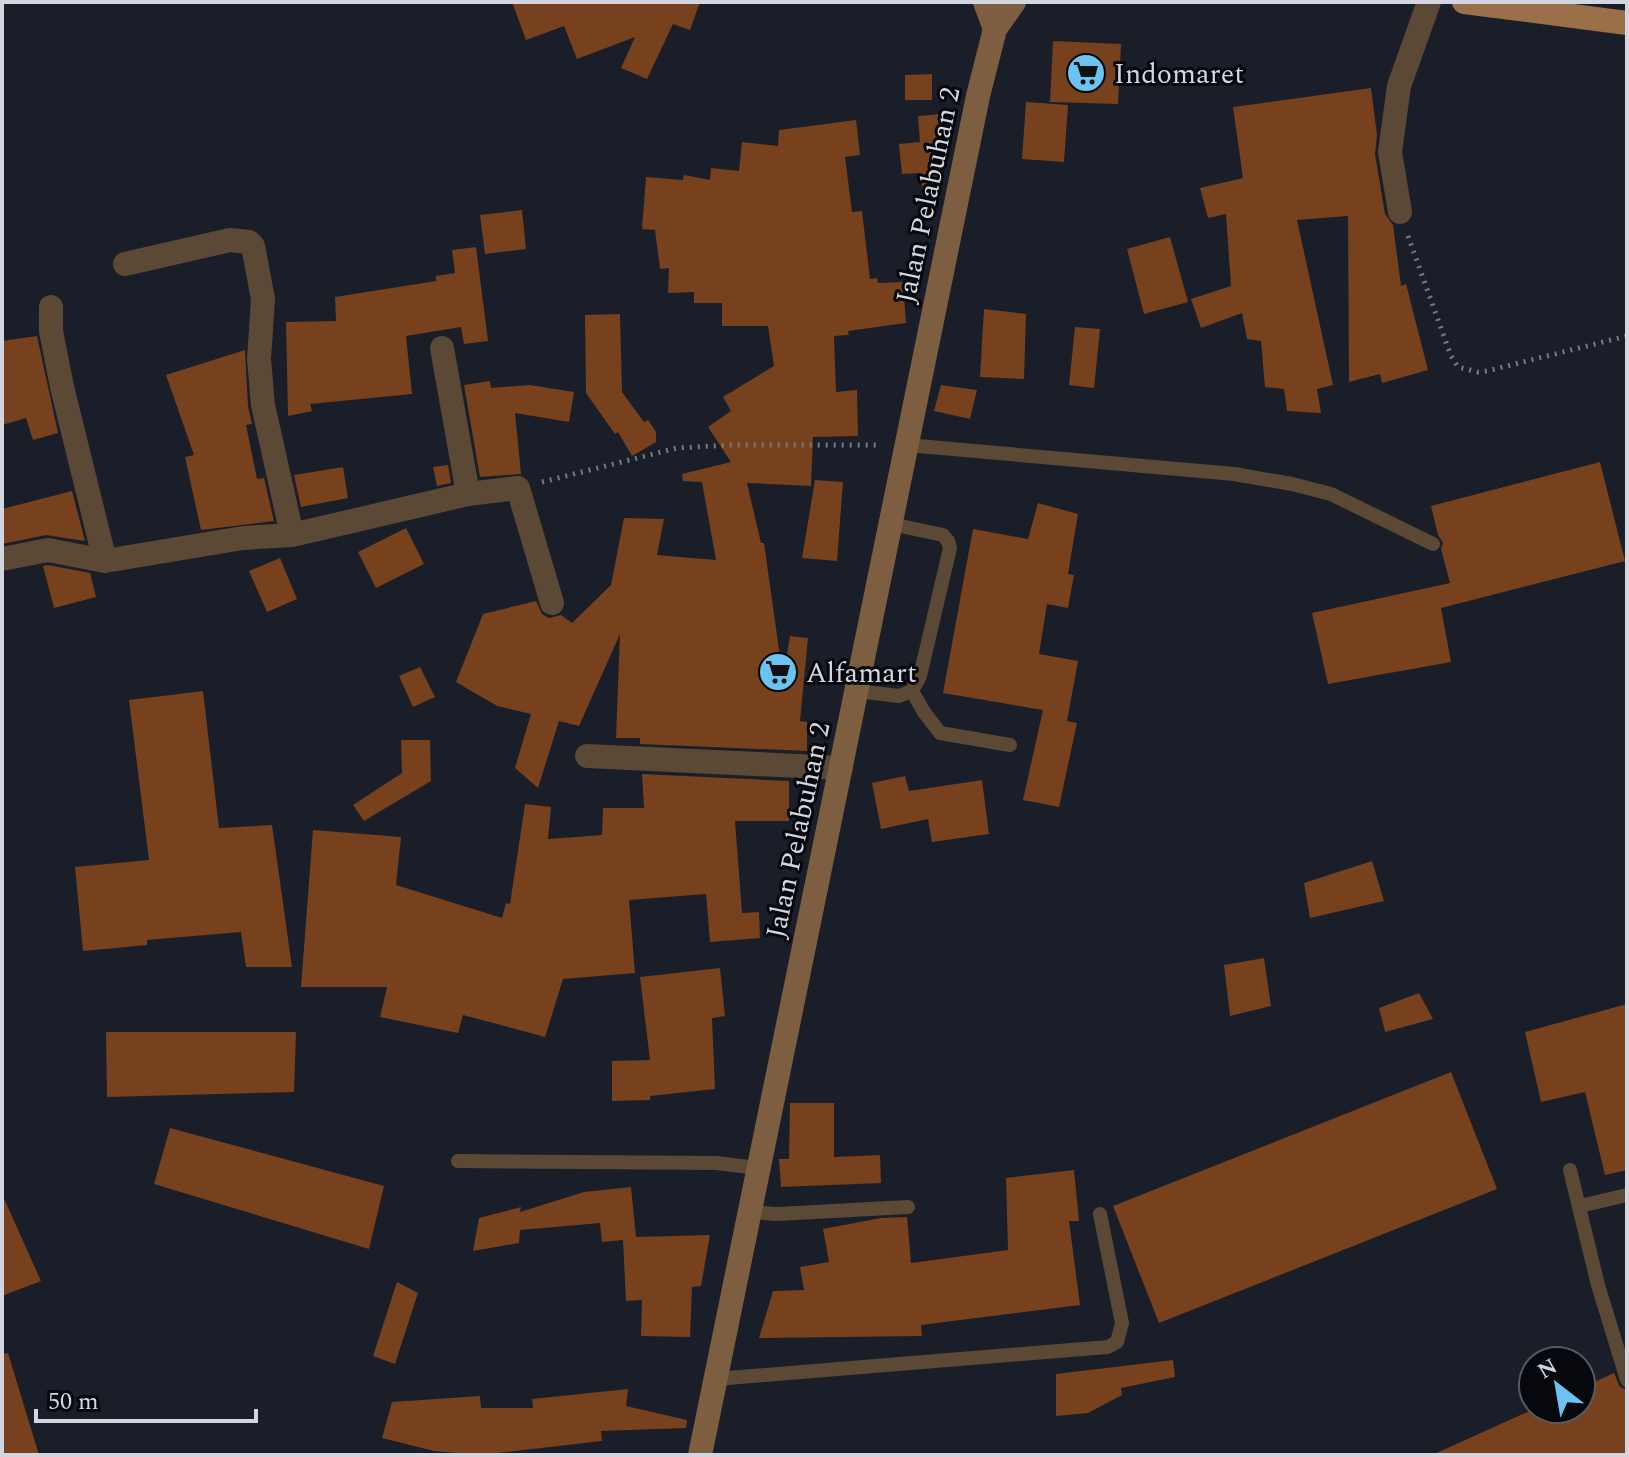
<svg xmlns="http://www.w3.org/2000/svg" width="1629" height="1457" font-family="Spectral,serif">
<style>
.building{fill:#76411c}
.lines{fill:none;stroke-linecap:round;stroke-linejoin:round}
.path{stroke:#777a84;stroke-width:5;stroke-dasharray:2 6;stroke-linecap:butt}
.lane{stroke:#5b4835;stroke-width:14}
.street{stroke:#5b4835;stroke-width:24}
.secondary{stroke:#7e5e40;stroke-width:24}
.primary{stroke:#997048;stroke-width:24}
.labels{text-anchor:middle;stroke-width:6;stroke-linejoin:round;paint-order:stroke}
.poi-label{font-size:28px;fill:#d3d6de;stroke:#07080d;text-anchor:start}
.street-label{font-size:28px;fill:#d3d6de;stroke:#07080d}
</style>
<rect width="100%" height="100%" fill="#1a1e29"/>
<path class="building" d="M 512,2 L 700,2 L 690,30 L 673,24 L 647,79 L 621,68 L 635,37 L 577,59 L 564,26 L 526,40 Z
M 1053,41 L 1121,44 L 1118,104 L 1050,102 Z
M 932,74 L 932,100 L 905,100 L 905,75 Z
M 1371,88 L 1377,135 L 1375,154 L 1385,214 L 1393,225 L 1401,286 L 1406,284 L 1428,370 L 1382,383 L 1380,374 L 1349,382 L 1348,216 L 1297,220 L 1333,385 L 1317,389 L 1321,413 L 1287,411 L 1284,389 L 1265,387 L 1261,341 L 1247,339 L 1242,313 L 1201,328 L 1191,299 L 1231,286 L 1226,214 L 1208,218 L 1200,188 L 1243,178 L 1233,107 Z
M 1026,102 L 1068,105 L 1064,162 L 1022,159 Z
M 942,114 L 944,139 L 941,139 L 936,194 L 923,194 L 921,173 L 902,174 L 899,144 L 920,142 L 918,116 Z
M 856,120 L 860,155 L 845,157 L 852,212 L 862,211 L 870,279 L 877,278 L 878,283 L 903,282 L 906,323 L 848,331 L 849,335 L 834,336 L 836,392 L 857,390 L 858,436 L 813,437 L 811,486 L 747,483 L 761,543 L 764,543 L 783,678 L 790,636 L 808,638 L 800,721 L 807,722 L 807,751 L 640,744 L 640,738 L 616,738 L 620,634 L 579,726 L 559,721 L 538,788 L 515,768 L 531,714 L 497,706 L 456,682 L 483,614 L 536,601 L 542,614 L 549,618 L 561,615 L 572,623 L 611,585 L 624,518 L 664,519 L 657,555 L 716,560 L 702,482 L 683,481 L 682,474 L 731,462 L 708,427 L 731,411 L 723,397 L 774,366 L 768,326 L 722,326 L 722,303 L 694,303 L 694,292 L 668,293 L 669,268 L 660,269 L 655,230 L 642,229 L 646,177 L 683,180 L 684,175 L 710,180 L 711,168 L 739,171 L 742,142 L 778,146 L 779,130 Z
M 522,210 L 526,249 L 485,254 L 480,215 Z
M 1170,237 L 1188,302 L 1144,314 L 1127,249 Z
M 476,247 L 488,341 L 464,344 L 461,327 L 406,336 L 412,394 L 310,404 L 312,411 L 288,416 L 286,322 L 336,321 L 335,297 L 436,281 L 436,276 L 455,273 L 452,250 Z
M 984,309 L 1026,314 L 1024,379 L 980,377 Z
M 620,314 L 622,392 L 644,422 L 648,420 L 656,432 L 656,442 L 632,456 L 618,432 L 615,434 L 586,393 L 585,315 Z
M 1075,327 L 1100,329 L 1094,388 L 1069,385 Z
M 37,336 L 58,433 L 33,440 L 26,418 L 2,425 L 2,341 Z
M 245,350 L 248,406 L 252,424 L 246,425 L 257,479 L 264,478 L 274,521 L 201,530 L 185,457 L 194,455 L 166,375 Z
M 490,381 L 491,388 L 530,385 L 574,392 L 569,422 L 515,413 L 521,474 L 480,477 L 464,385 Z
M 941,385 L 977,390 L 970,419 L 934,411 Z
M 1600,462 L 1625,561 L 1441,608 L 1451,662 L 1328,684 L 1312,613 L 1450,583 L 1441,549 L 1443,543 L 1438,535 L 1431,506 Z
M 448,465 L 451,483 L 437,486 L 433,467 Z
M 343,467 L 348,498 L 301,507 L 294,475 Z
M 815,480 L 843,482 L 837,561 L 802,558 Z
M 72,491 L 85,541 L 46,535 L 2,544 L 2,509 Z
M 1038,503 L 1078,514 L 1068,574 L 1074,575 L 1068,608 L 1047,604 L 1039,654 L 1078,661 L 1067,721 L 1077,723 L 1059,807 L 1023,800 L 1043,710 L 943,693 L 973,529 L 1028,539 Z
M 406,528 L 424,564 L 376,588 L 358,552 Z
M 280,558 L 297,599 L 267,612 L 249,571 Z
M 48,565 L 90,573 L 96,597 L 54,608 L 43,566 Z
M 420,667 L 435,697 L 413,707 L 399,676 Z
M 203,691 L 219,828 L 272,825 L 292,967 L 246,967 L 241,932 L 147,940 L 147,945 L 83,951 L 75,867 L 149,860 L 129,700 Z
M 401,740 L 430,740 L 431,781 L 364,821 L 353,805 L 402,773 Z
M 642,774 L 789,781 L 789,821 L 735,821 L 742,913 L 759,912 L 760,938 L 710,942 L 706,894 L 629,900 L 635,973 L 563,979 L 545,1037 L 463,1015 L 458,1033 L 380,1017 L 387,987 L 301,987 L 313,830 L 401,837 L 396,885 L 502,918 L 506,903 L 510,904 L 525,804 L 551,807 L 548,839 L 602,835 L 603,808 L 644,808 Z
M 905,776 L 909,791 L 982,780 L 989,834 L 932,842 L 928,819 L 881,829 L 872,783 Z
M 1372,861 L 1384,901 L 1310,918 L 1304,883 Z
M 1264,958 L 1271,1006 L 1230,1016 L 1224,965 Z
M 720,968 L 725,1016 L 712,1018 L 715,1089 L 650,1096 L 650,1100 L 612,1101 L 612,1061 L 650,1060 L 640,977 Z
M 1419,993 L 1433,1019 L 1385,1032 L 1379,1008 Z
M 1627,1004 L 1627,1170 L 1605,1175 L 1585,1092 L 1541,1102 L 1525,1032 Z
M 106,1032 L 296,1032 L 294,1092 L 107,1097 Z
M 1451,1072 L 1497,1189 L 1159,1323 L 1113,1206 Z
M 790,1103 L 834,1103 L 834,1157 L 880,1155 L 881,1183 L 781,1187 L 779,1159 L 789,1159 Z
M 170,1128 L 384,1186 L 369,1249 L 154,1184 Z
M 1074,1170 L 1079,1221 L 1069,1221 L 1080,1305 L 921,1325 L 922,1336 L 759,1338 L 773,1291 L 804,1290 L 800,1267 L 829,1262 L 823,1229 L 881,1218 L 907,1217 L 911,1263 L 1008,1250 L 1006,1178 Z
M 631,1187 L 636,1237 L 710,1235 L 701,1286 L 692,1287 L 690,1337 L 641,1336 L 642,1300 L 626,1301 L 623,1240 L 602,1242 L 600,1223 L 520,1230 L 519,1243 L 473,1251 L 479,1218 L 521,1207 L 520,1212 L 584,1192 Z
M 2,1194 L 41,1281 L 2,1296 Z
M 397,1282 L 418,1293 L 395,1364 L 373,1356 Z
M 8,1353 L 39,1455 L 2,1455 L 2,1354 Z
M 1173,1360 L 1175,1377 L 1121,1388 L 1122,1395 L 1088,1413 L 1056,1416 L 1056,1374 Z
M 1614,1373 L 1620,1387 L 1627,1390 L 1627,1455 L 1432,1455 L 1534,1409 L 1581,1409 L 1581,1388 Z
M 628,1389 L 626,1406 L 687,1420 L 686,1428 L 601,1431 L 602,1441 L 480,1455 L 434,1451 L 382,1438 L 392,1402 L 480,1396 L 481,1408 L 533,1408 L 532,1399 Z"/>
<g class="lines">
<path class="path" d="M 1408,236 L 1451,356 L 1458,367 L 1478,372 L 1487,371 L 1627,336
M 542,482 L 677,448 L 729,445 L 880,445"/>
<path class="lane" d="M 907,445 L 1234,474 L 1292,484 L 1331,494 L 1433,544
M 857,691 L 899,696 L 912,691 L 920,676 L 950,548 L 948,541 L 943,535 L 891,524
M 912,691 L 924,712 L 940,733 L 1010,745
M 458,1161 L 716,1163 L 758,1168
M 1570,1170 L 1598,1285 L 1627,1380
M 1580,1206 L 1627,1195
M 749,1212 L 777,1214 L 908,1207
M 716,1379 L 1108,1347 L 1117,1342 L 1122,1323 L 1100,1214"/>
<path class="street" d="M 1400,212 L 1390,152 L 1399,86 L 1429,2
M 125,264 L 230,240 L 249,242 L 253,246 L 263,299 L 259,359 L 263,405 L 292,535
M 51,307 L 51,331 L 62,387 L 105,561
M 442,348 L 468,494
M 2,559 L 48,550 L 105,561 L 243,538 L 292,535 L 468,494 L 518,488 L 552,603
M 587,756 L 841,768"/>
<path class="secondary" d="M 985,2 L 995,29
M 700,1455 L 978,96 L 995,29 L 1014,2"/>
<path class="primary" d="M 1464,2 L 1627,23"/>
</g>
<defs>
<symbol id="supermarket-disc" viewBox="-11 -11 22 22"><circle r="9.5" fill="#6bc3f2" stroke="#07080d"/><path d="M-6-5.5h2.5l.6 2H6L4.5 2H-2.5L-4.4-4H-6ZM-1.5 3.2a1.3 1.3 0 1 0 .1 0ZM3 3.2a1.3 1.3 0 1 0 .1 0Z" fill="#111"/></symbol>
</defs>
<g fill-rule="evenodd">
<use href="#supermarket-disc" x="1064" y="51" width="44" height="44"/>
<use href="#supermarket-disc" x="756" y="650" width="44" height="44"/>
</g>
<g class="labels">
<g class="poi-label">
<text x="1114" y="83">Indomaret</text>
<text x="806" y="682">Alfamart</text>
</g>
<g class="street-label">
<text transform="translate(927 195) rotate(-78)" y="10">Jalan Pelabuhan 2</text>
<text transform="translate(797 830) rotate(-78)" y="10">Jalan Pelabuhan 2</text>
</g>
</g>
<rect width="1629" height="1457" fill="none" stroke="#d3d6de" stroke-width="8"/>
<g transform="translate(1557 1385) rotate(329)"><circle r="38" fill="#07080d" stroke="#595a61" stroke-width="2"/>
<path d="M0-6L14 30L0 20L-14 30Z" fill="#6bc3f2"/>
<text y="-12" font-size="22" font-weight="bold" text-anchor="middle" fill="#d3d6de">N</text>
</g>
<path d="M36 1409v12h220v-12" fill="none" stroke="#d3d6de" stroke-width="4"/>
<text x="48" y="1409" font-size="24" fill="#d3d6de" stroke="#07080d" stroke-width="6" paint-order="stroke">50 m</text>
</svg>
